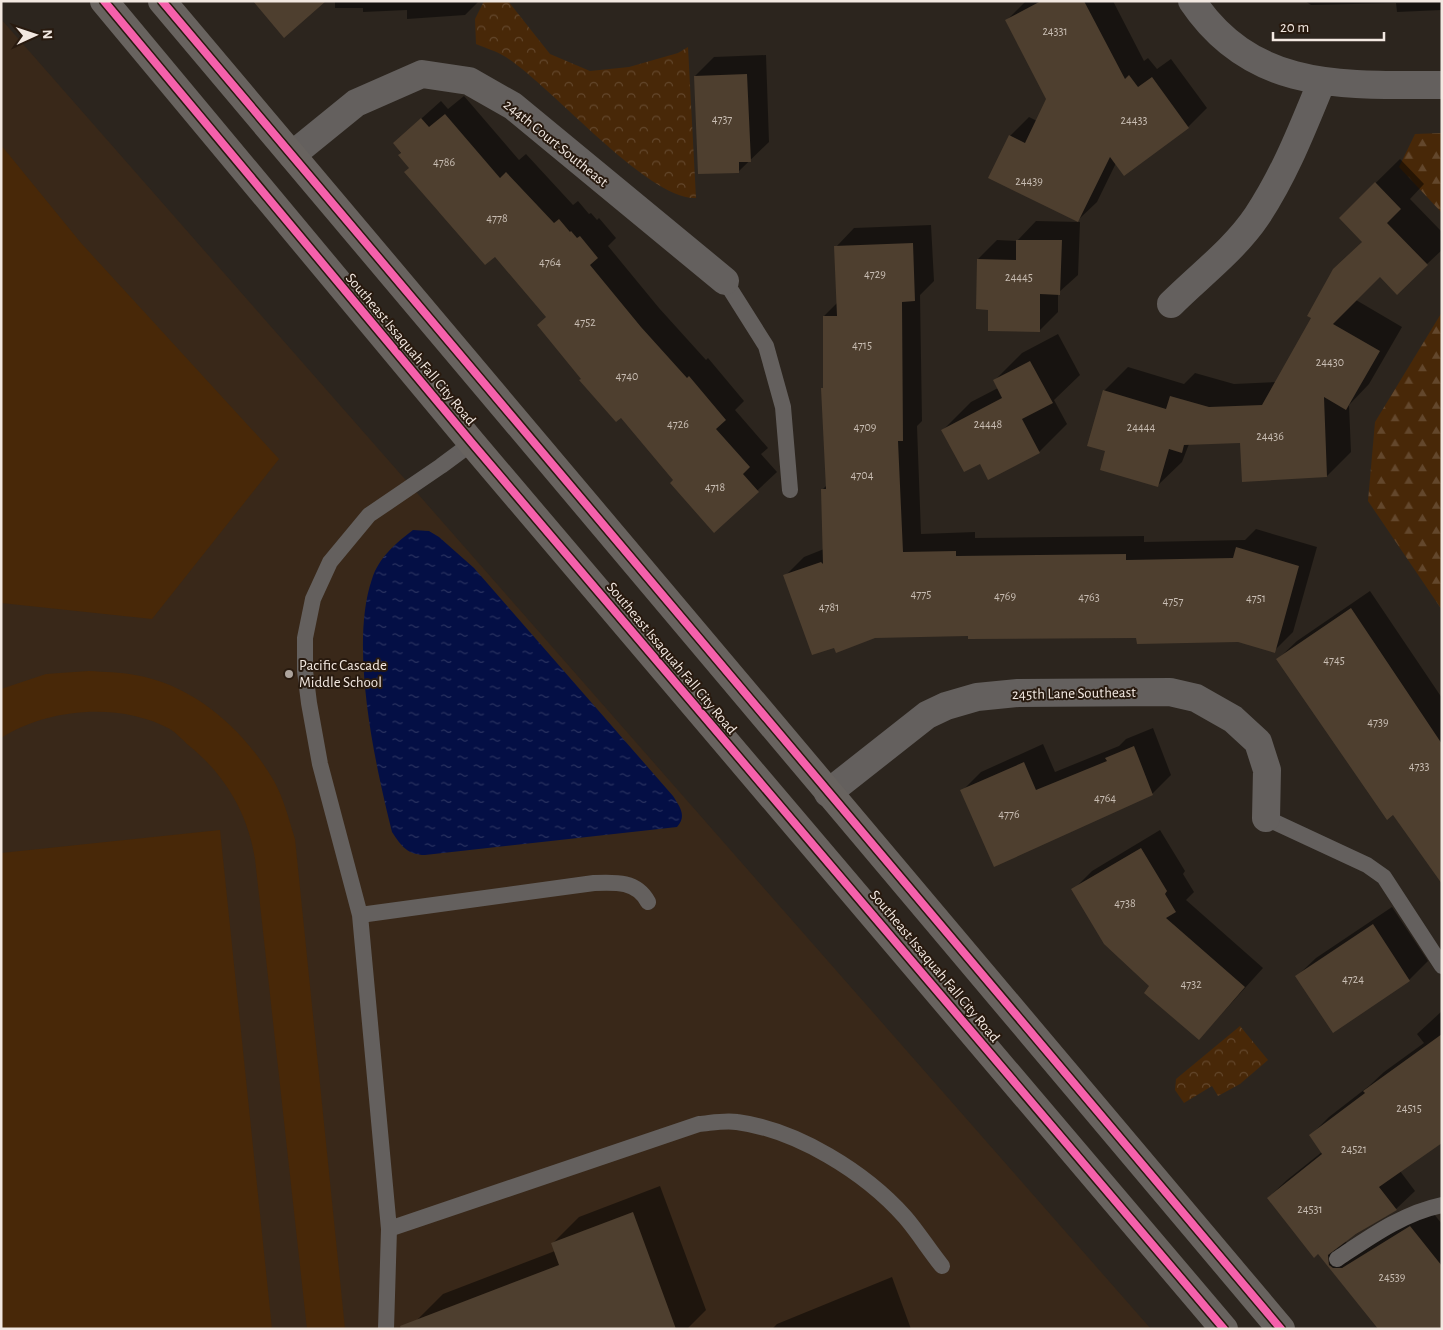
<svg xmlns="http://www.w3.org/2000/svg" width="1443" height="1330" font-family="'Alegreya Sans',sans-serif">
<style>
.built{fill:#392819}
.forest{fill:url(#forest-firs)}
.park{fill:url(#park-crowns)}
.garden{fill:#482808}
.water{fill:url(#water-ripples)}
.shadow{fill:#0007}
.building{fill:#4e3f2f}
.lines{fill:none;stroke-linecap:round;stroke-linejoin:round}
.lane{stroke:#64605e;stroke-width:16}
.street{stroke:#64605e;stroke-width:28}
.secondary{stroke:#68635f;stroke-width:28}
.cycleway-casing{stroke:#281a0f;stroke-width:11}
.cycleway{stroke:#f560ab;stroke-width:8}
.poi-dot{fill:#ada49d;stroke:#281a0f;stroke-width:2}
.labels{text-anchor:middle;stroke-width:4;stroke-linejoin:round;paint-order:stroke}
.number-label{font-size:12px;fill:#c9beb4}
.street-label{font-size:15px;fill:#f2e8e1;stroke:#281a0f}
.poi-label{font-size:15px;fill:#f2e8e1;stroke:#281a0f;text-anchor:start}
</style>
<defs>
<pattern id="forest-firs" width="22" height="20" patternUnits="userSpaceOnUse" patternTransform="scale(1.25)"><rect width="22" height="20" fill="#482808"/><path d="M5 1l3.5 6h-7zM16 11l3.5 6h-7z" fill="#63472c"/></pattern>
<pattern id="park-crowns" width="20" height="18" patternUnits="userSpaceOnUse" patternTransform="scale(1.25)"><rect width="20" height="18" fill="#482808"/><path d="M2 6a3 3 0 1 1 6 0M12 15a3 3 0 1 1 6 0" fill="none" stroke="#63472c"/></pattern>
<pattern id="water-ripples" width="26" height="14" patternUnits="userSpaceOnUse" patternTransform="scale(1.25)"><rect width="26" height="14" fill="#040f45"/><path d="M2 4q2-2 4 0t4 0M15 11q2-2 4 0t4 0" fill="none" stroke="#293260"/></pattern>
</defs>
<rect width="100%" height="100%" fill="#2c251e"/>
<path class="built" d="M 1,19 L 1151,1329 L 1,1329 Z"/>
<path class="forest" d="M 1442,133 L 1442,213 L 1399,167 L 1415,134 Z
M 1442,312 L 1442,610 L 1368,501 L 1375,422 Z"/>
<path class="park" d="M 484,1 L 508,1 L 550,54 L 590,71 L 629,67 L 678,53 L 688,47 L 696,198 C 648,201 549,83 504,56 C 496,51 485,48 476,44 L 475,19 Z
M 1240,1026 L 1268,1060 L 1240,1084 L 1218,1096 L 1212,1086 L 1184,1103 L 1175,1090 L 1176,1079 Z"/>
<path class="garden" d="M 1,145 L 81,243 L 279,459 L 152,619 L 1,603 Z
M 89,671 C 104,672 120,672 135,675 C 195,685 245,731 274,781 C 284,799 289,820 295,839 L 345,1329 L 307,1329 L 255,859 C 248,813 224,773 187,744 C 182,739 176,733 170,729 C 120,702 48,708 1,738 L 1,689 L 46,674 Z
M 220,830 L 272,1329 L 1,1329 L 1,853 Z"/>
<path class="water" d="M 413,530 L 429,531 L 439,537 L 474,568 L 673,796 C 680,807 687,816 677,827 L 425,855 C 408,855 401,846 392,832 C 375,764 349,646 372,579 C 379,557 396,543 413,530 Z"/>
<path class="shadow" d="M 335,1 L 479,1 L 465,15 L 407,19 L 407,10 L 363,12 L 363,8 L 335,8 Z
M 1026,1 L 1113,1 L 1144,61 L 1148,58 L 1157,69 L 1171,59 L 1207,108 L 1188,127 L 1116,163 L 1097,202 L 1078,220 L 1010,136 L 1029,117 L 1037,121 L 1047,99 L 1006,21 Z
M 1305,1 L 1442,1 L 1442,10 L 1397,12 L 1396,3 L 1311,5 Z
M 766,55 L 769,142 L 739,171 L 695,76 L 714,57 Z
M 464,96 L 519,160 L 526,154 L 573,205 L 578,201 L 589,214 L 591,213 L 597,220 L 599,218 L 616,238 L 608,246 L 659,308 L 706,360 L 708,358 L 744,401 L 735,410 L 768,448 L 761,454 L 777,472 L 714,531 L 675,479 L 621,416 L 547,317 L 496,255 L 441,210 L 439,212 L 405,172 L 410,168 L 394,143 L 441,101 L 448,109 Z
M 1400,159 L 1424,184 L 1410,199 L 1442,232 L 1442,250 L 1427,264 L 1380,275 L 1356,300 L 1402,327 L 1369,384 L 1349,405 L 1351,452 L 1327,476 L 1241,442 L 1189,444 L 1182,462 L 1158,485 L 1107,450 L 1104,391 L 1128,367 L 1184,384 L 1195,373 L 1234,384 L 1276,382 L 1363,241 L 1340,218 Z
M 1036,221 L 1080,222 L 1078,275 L 1058,293 L 1058,312 L 1039,331 L 990,309 L 978,259 L 997,240 L 1017,241 Z
M 931,225 L 934,281 L 920,295 L 922,421 L 917,426 L 921,534 L 975,532 L 975,538 L 1144,536 L 1144,542 L 1245,540 L 1256,529 L 1317,547 L 1293,632 L 1274,651 L 1238,641 L 1138,637 L 969,635 L 875,637 L 835,646 L 785,576 L 804,557 L 824,549 L 822,490 L 827,485 L 824,316 L 838,302 L 836,247 L 854,228 Z
M 1058,334 L 1080,375 L 1054,400 L 1067,424 L 1039,452 L 980,462 L 943,430 L 971,402 L 998,388 L 994,381 L 1022,353 Z
M 1370,591 L 1442,698 L 1442,883 L 1394,813 L 1278,659 L 1297,641 Z
M 1153,728 L 1171,775 L 1152,794 L 962,791 L 981,772 L 1043,744 L 1055,772 L 1119,746 L 1126,739 Z
M 1160,830 L 1185,871 L 1183,874 L 1194,892 L 1186,900 L 1263,968 L 1199,1039 L 1151,986 L 1073,890 L 1092,871 Z
M 1392,907 L 1428,961 L 1409,980 L 1297,976 L 1316,958 Z
M 1442,1011 L 1442,1140 L 1400,1171 L 1415,1191 L 1396,1209 L 1345,1241 L 1352,1250 L 1429,1208 L 1442,1224 L 1442,1329 L 1378,1329 L 1318,1253 L 1268,1198 L 1287,1180 L 1322,1152 L 1310,1136 L 1329,1117 L 1369,1086 L 1384,1072 L 1424,1043 L 1417,1034 Z
M 660,1186 L 706,1310 L 687,1329 L 419,1329 L 416,1321 L 443,1294 L 555,1251 L 552,1244 L 579,1217 Z
M 892,1277 L 911,1329 L 772,1329 L 777,1324 Z"/>
<path class="building" d="M 253,1 L 326,1 L 284,38 Z
M 1041,1 L 1084,1 L 1125,79 L 1129,75 L 1138,87 L 1152,77 L 1189,128 L 1124,176 L 1110,157 L 1078,222 L 988,178 L 1009,135 L 1025,143 L 1046,99 L 1005,20 Z
M 747,74 L 751,162 L 739,162 L 739,173 L 698,174 L 694,76 Z
M 445,114 L 500,178 L 506,172 L 554,223 L 559,219 L 570,232 L 571,231 L 577,238 L 580,236 L 598,258 L 590,265 L 641,327 L 687,378 L 689,376 L 726,420 L 716,429 L 750,467 L 743,474 L 759,492 L 714,533 L 670,483 L 673,480 L 621,418 L 616,422 L 579,380 L 581,379 L 537,325 L 546,317 L 495,257 L 485,265 L 404,172 L 409,168 L 398,155 L 401,153 L 393,143 L 421,118 L 429,127 Z
M 1375,182 L 1401,209 L 1387,223 L 1428,265 L 1397,295 L 1380,277 L 1333,324 L 1380,351 L 1346,410 L 1324,397 L 1327,477 L 1242,482 L 1240,443 L 1184,445 L 1182,453 L 1169,449 L 1158,487 L 1100,470 L 1105,451 L 1087,446 L 1103,390 L 1166,409 L 1170,396 L 1209,407 L 1262,405 L 1311,318 L 1307,316 L 1333,269 L 1362,242 L 1339,218 Z
M 1016,240 L 1062,240 L 1060,295 L 1040,294 L 1040,332 L 988,331 L 988,310 L 976,309 L 977,259 L 1016,260 Z
M 913,243 L 915,301 L 902,302 L 903,441 L 898,441 L 903,552 L 956,551 L 956,556 L 1126,554 L 1126,560 L 1233,558 L 1236,547 L 1299,566 L 1275,653 L 1238,642 L 1137,644 L 1136,638 L 968,639 L 968,636 L 875,638 L 836,653 L 834,648 L 812,655 L 783,575 L 821,562 L 823,564 L 821,489 L 826,489 L 821,388 L 823,388 L 823,316 L 837,316 L 834,246 Z
M 1030,361 L 1053,403 L 1022,419 L 1040,453 L 988,480 L 980,464 L 964,472 L 941,430 L 1002,398 L 993,380 Z
M 1351,608 L 1442,744 L 1442,884 L 1393,815 L 1387,820 L 1276,659 Z
M 1134,746 L 1153,795 L 994,867 L 960,790 L 1024,762 L 1036,790 L 1107,761 L 1105,758 Z
M 1141,848 L 1167,891 L 1165,894 L 1176,912 L 1166,918 L 1245,987 L 1199,1040 L 1144,993 L 1149,986 L 1104,944 L 1071,889 Z
M 1373,924 L 1410,981 L 1333,1033 L 1295,976 Z
M 1442,1034 L 1442,1143 L 1379,1187 L 1397,1210 L 1356,1234 L 1328,1255 L 1329,1265 L 1333,1268 L 1342,1268 L 1410,1226 L 1442,1266 L 1442,1329 L 1378,1329 L 1318,1254 L 1314,1258 L 1267,1198 L 1322,1154 L 1309,1135 L 1365,1093 L 1363,1091 Z
M 633,1212 L 676,1329 L 401,1329 L 400,1326 L 559,1265 L 551,1243 Z"/>
<g class="lines">
<path class="lane" d="M 725,281 L 766,346 L 783,407 L 790,490
M 1266,818 L 1367,865 L 1384,877 L 1442,966
M 360,915 L 594,883 C 616,882 637,881 648,902
M 389,1229 L 699,1124 C 711,1123 725,1120 737,1122 C 797,1130 865,1172 905,1217 C 918,1232 929,1250 942,1266
M 1337,1259 C 1370,1237 1403,1213 1442,1205
M 386,1329 L 389,1229 L 360,915 L 320,764 L 309,703 L 305,671 L 305,638 L 313,599 L 330,562 L 369,515 L 441,466 L 472,443"/>
<path class="street" d="M 1192,1 C 1253,92 1344,85 1442,85
M 292,155 L 356,103 L 422,74 L 469,81 L 513,106 L 725,281
M 1171,304 C 1199,276 1235,249 1257,216 C 1285,174 1303,127 1322,81
M 828,793 L 927,715 L 946,706 L 977,697 L 1018,693 L 1170,692 L 1196,698 L 1233,719 L 1258,742 L 1267,770 L 1266,818"/>
<path class="secondary" d="M 104,1 L 472,443 L 1224,1329
M 162,1 L 1281,1329"/>
<defs>
<path id="cycleway" d="M 104,1 L 472,443 L 1224,1329
M 162,1 L 1281,1329"/>
</defs>
<use href="#cycleway" class="cycleway-casing"/>
<use href="#cycleway" class="cycleway"/>
</g>
<circle class="poi-dot" cx="289" cy="674" r="5"/>
<g class="labels">
<g class="number-label">
<text x="1055" y="35">24331</text>
<text x="722" y="123">4737</text>
<text x="1134" y="124">24433</text>
<text x="444" y="166">4786</text>
<text x="1029" y="185">24439</text>
<text x="497" y="222">4778</text>
<text x="550" y="266">4764</text>
<text x="875" y="278">4729</text>
<text x="1019" y="281">24445</text>
<text x="585" y="326">4752</text>
<text x="862" y="349">4715</text>
<text x="1330" y="366">24430</text>
<text x="627" y="380">4740</text>
<text x="678" y="428">4726</text>
<text x="988" y="428">24448</text>
<text x="865" y="431">4709</text>
<text x="1141" y="431">24444</text>
<text x="1270" y="440">24436</text>
<text x="862" y="479">4704</text>
<text x="715" y="491">4718</text>
<text x="921" y="598">4775</text>
<text x="1005" y="600">4769</text>
<text x="1089" y="601">4763</text>
<text x="1256" y="602">4751</text>
<text x="1173" y="605">4757</text>
<text x="829" y="611">4781</text>
<text x="1334" y="664">4745</text>
<text x="1378" y="726">4739</text>
<text x="1419" y="770">4733</text>
<text x="1105" y="802">4764</text>
<text x="1009" y="818">4776</text>
<text x="1125" y="907">4738</text>
<text x="1353" y="983">4724</text>
<text x="1191" y="988">4732</text>
<text x="1409" y="1112">24515</text>
<text x="1354" y="1153">24521</text>
<text x="1310" y="1213">24531</text>
<text x="1392" y="1281">24539</text>
</g>
<g class="street-label">
<text transform="translate(556 143) rotate(39)" y="5">244th Court Southeast</text>
<text transform="translate(411 349) rotate(50)" y="5">Southeast Issaquah Fall City Road</text>
<text transform="translate(672 658) rotate(50)" y="5">Southeast Issaquah Fall City Road</text>
<text transform="translate(1074 693) rotate(-1)" y="5">245th Lane Southeast</text>
<text transform="translate(935 966) rotate(50)" y="5">Southeast Issaquah Fall City Road</text>
</g>
<g class="poi-label">
<text x="299" y="670">Pacific Cascade<tspan x="299" dy="17">Middle School</tspan></text>
</g>
</g>
<rect width="1443" height="1330" fill="none" stroke="#f2e8e1" stroke-width="5"/>
<g transform="translate(35 35) rotate(87)" stroke="#281a0f" stroke-width="4" paint-order="stroke">
<path d="M0-4L9 19L0 12L-9 19Z" fill="#f2e8e1"/>
<text y="-8" font-size="14" font-weight="bold" text-anchor="middle" fill="#f2e8e1">N</text>
</g>
<path d="M1273 32v8h111v-8" fill="none" stroke="#f2e8e1" stroke-width="2.5"/>
<text x="1280" y="32" font-size="15" fill="#f2e8e1" stroke="#281a0f" stroke-width="4" paint-order="stroke">20 m</text>
</svg>
